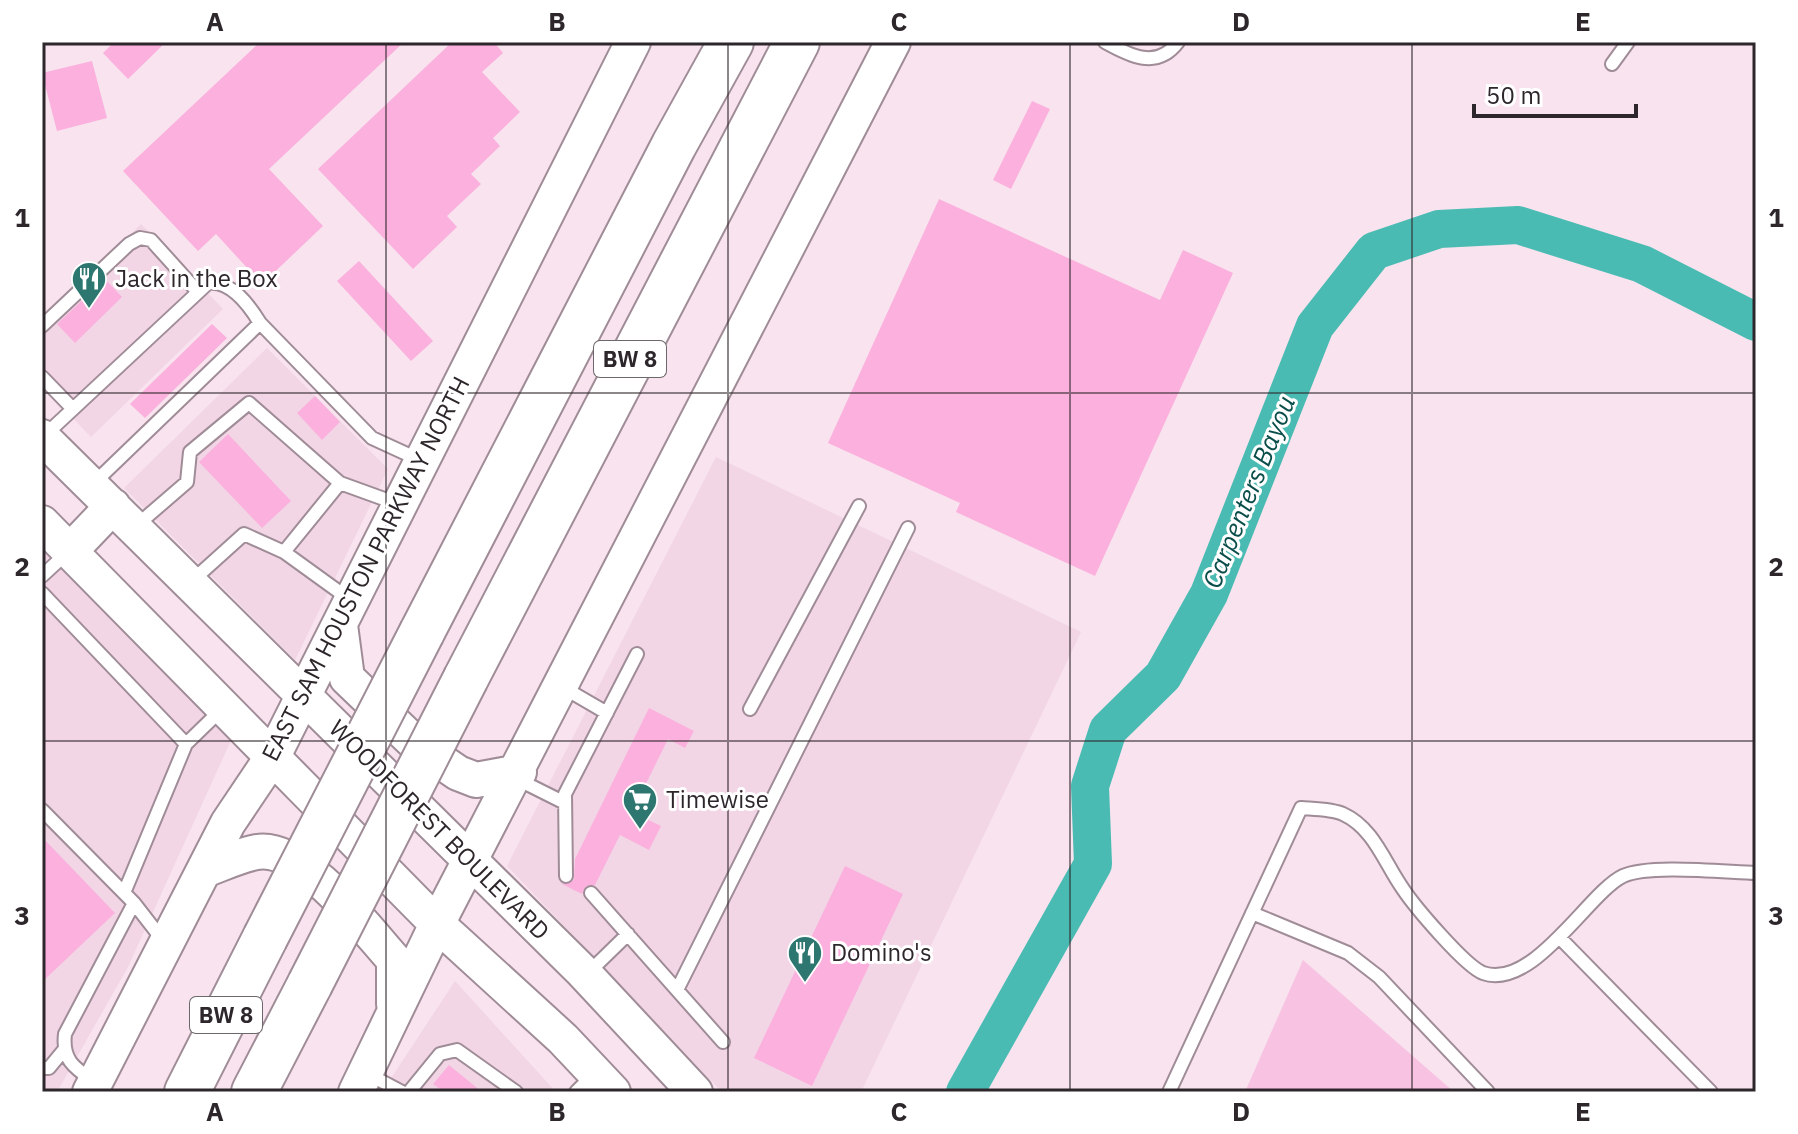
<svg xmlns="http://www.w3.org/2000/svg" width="1798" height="1134" font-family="'IBM Plex Sans',sans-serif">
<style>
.built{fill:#f2d6e6}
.green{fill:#f8c3e2}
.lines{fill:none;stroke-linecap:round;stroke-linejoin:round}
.river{stroke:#4abbb2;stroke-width:38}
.building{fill:#fbb0dd}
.lane-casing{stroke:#9f8c97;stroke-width:16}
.secondary-casing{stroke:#9f8c97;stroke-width:38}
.highway-casing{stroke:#9f8c97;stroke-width:48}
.lane{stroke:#fff;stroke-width:12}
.secondary{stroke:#fff;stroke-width:34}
.highway{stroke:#fff;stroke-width:44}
.highway-bridge-casing{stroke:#9f8c97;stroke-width:48;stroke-linecap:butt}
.highway-bridge{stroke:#fff;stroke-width:44}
.grid{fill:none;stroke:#2d262a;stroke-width:2;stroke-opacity:0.55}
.labels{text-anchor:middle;stroke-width:6;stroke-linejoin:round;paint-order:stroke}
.shield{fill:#fff;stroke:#6c676a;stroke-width:2}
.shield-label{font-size:22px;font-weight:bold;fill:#2d262a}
.poi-label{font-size:24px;fill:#2d262a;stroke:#fff;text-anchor:start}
.street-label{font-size:24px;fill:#2d262a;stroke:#fff}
.water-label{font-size:26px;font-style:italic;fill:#094e4a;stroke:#fff}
.neatline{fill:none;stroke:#2d262a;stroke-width:3}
.grid-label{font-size:26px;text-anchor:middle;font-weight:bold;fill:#2d262a}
</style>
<rect width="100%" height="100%" fill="#f8e3ef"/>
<path class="built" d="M 141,224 L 223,309 L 91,437 L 42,386 L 42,319 Z
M 267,348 L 388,469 L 295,660 L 124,488 Z
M 716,457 L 1081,632 L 861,1092 L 722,1092 L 507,866 Z
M 42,538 L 233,736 L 128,967 L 57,1092 L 42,1092 Z
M 455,981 L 556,1092 L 382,1092 Z"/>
<path class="green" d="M 1303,960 L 1454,1092 L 1245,1092 Z"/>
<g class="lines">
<path class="river" d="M 965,1092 L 1093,864 L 1090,786 L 1108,730 L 1163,676 L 1209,594 L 1315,326 L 1374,251 L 1439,229 L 1518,225 L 1642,264 L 1756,322"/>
</g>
<path class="building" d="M 114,42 L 166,42 L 128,79 L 103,53 Z
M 260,42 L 404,42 L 269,169 L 323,226 L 262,284 L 216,234 L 198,251 L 123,171 Z
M 452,42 L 494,42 L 503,53 L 482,72 L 520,112 L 493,138 L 500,146 L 471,174 L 481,184 L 447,216 L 457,227 L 413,269 L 318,169 Z
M 92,61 L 107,118 L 57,131 L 42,73 Z
M 1032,101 L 1050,109 L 1011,189 L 993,180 Z
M 939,199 L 1160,300 L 1183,250 L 1233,273 L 1095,576 L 956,512 L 960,503 L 828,443 Z
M 359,261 L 433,341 L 411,361 L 337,281 Z
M 105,279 L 122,297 L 75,343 L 57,324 Z
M 212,324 L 227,338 L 145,418 L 130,404 Z
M 315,396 L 340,422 L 322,440 L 297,413 Z
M 228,434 L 291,501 L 262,528 L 199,462 Z
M 649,708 L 694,731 L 685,748 L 668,739 L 632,812 L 661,826 L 649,850 L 620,835 L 595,885 L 586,886 L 582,894 L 562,884 L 574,880 L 575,859 Z
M 42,837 L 115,913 L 42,982 Z
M 845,866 L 903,894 L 812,1086 L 754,1058 Z
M 449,1065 L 482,1092 L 444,1092 L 433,1084 Z"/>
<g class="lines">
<defs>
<path id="lane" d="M 1105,42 C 1130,56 1157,70 1178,42
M 1612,64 L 1628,42
M 42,326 L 129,244 L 140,238 L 151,240 L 197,291
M 42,377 L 73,409 L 44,436
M 73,409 L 208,283 C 231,280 249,305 260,323
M 94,483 L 260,323 L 372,438 L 422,461
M 136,526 L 187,482 L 190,452 L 249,403 L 340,483 L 398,504
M 284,552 L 340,483
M 42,576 L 69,551
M 193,580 L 244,534 L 284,552 L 349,599
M 42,593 L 186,744
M 564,688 L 607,713
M 750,709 L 859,506
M 515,778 L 565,803
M 42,810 L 134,903 L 162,939
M 566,876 L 565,794 L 637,654
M 124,893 L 186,744 L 222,709
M 591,893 L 723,1042
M 1252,913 L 1348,953 L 1379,977 L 1488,1092
M 1560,938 L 1711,1092
M 587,974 L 628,934
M 677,990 L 908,528
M 42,1068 L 49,1068 L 63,1051
M 368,1074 L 402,1092
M 93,1081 C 73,1067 62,1059 65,1034 L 134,903
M 409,1092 L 440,1054 L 457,1050 L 516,1092
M 576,1092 L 593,1075
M 1169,1092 L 1301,808 C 1313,809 1332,809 1343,814 C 1374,828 1385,864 1403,889 C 1415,907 1465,966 1483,973 C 1533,991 1589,892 1623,876 C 1649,864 1724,872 1756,873"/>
<path id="secondary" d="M 42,437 L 582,971 L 695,1092
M 42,523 L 437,924 L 563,1039 L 613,1092
M 70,551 L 113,506
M 340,625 L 347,678 L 417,745 L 458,773 L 476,780 L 519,772
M 204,870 C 221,864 240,855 257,852 C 302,844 367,930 394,960 L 394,1004
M 90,1092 L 228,823 L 273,756 L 633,42
M 356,1092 L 437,924 L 893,42"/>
<path id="highway" d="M 422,632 L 674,145 L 731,42
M 466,678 L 797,42
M 187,1092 L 265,938
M 254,1092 L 310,984"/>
</defs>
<use href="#lane" class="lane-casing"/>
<use href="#secondary" class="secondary-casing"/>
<use href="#highway" class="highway-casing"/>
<use href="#lane" class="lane"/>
<use href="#secondary" class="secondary"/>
<use href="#highway" class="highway"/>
<defs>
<path id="highway-bridge" d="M 265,938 L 422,632
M 310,984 L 466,678"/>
</defs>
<use href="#highway-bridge" class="highway-bridge-casing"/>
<use href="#highway-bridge" class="highway-bridge"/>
</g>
<path class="grid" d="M 386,42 L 386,1092M 728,42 L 728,1092M 1070,42 L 1070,1092M 1412,42 L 1412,1092M 42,393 L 1756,393M 42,741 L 1756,741"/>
<defs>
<symbol id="restaurant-pin" viewBox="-11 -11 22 30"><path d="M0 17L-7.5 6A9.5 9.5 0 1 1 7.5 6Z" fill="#2e7670" stroke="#fff"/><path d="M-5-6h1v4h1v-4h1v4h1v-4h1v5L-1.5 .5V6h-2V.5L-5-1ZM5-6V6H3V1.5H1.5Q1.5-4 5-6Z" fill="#fff"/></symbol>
<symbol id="supermarket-pin" viewBox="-11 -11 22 30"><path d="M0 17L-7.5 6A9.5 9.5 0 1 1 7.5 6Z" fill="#2e7670" stroke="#fff"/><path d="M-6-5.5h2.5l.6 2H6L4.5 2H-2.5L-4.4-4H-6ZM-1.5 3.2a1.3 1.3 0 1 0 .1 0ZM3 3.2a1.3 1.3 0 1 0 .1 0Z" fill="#fff"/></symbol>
</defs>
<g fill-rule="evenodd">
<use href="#restaurant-pin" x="69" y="259" width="40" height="54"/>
<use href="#supermarket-pin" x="620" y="780" width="40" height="54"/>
<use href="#restaurant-pin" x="785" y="933" width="40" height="54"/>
</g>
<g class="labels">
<g class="shield">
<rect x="594" y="341" width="72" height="36" rx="6"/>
<rect x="190" y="997" width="72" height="36" rx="6"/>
</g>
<g class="shield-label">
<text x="630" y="367">BW 8</text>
<text x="226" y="1023">BW 8</text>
</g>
<g class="poi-label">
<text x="115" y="287">Jack in the Box</text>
<text x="666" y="808">Timewise</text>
<text x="831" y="961">Domino's</text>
</g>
<g class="street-label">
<text transform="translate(366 569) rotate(-63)" y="8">EAST SAM HOUSTON PARKWAY NORTH</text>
<text transform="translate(439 830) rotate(45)" y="8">WOODFOREST BOULEVARD</text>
</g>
<g class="water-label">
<text transform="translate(1249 492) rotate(-68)" y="9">Carpenters Bayou</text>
</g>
</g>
<rect width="1798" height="1134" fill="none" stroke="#ffffff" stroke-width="88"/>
<path d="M1474 104v12h162v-12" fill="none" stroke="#2d262a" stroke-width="4"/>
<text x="1486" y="104" font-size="24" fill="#2d262a" stroke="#ffffff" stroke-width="6" paint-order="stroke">50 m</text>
<rect x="44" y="44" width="1710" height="1046" class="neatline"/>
<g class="grid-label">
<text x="215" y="31">A</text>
<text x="557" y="31">B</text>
<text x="899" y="31">C</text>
<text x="1241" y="31">D</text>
<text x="1583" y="31">E</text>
<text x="22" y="227">1</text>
<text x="1776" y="227">1</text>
<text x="22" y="576">2</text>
<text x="1776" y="576">2</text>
<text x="22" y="925">3</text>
<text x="1776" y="925">3</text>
<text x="215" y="1121">A</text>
<text x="557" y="1121">B</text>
<text x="899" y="1121">C</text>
<text x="1241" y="1121">D</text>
<text x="1583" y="1121">E</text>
</g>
</svg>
